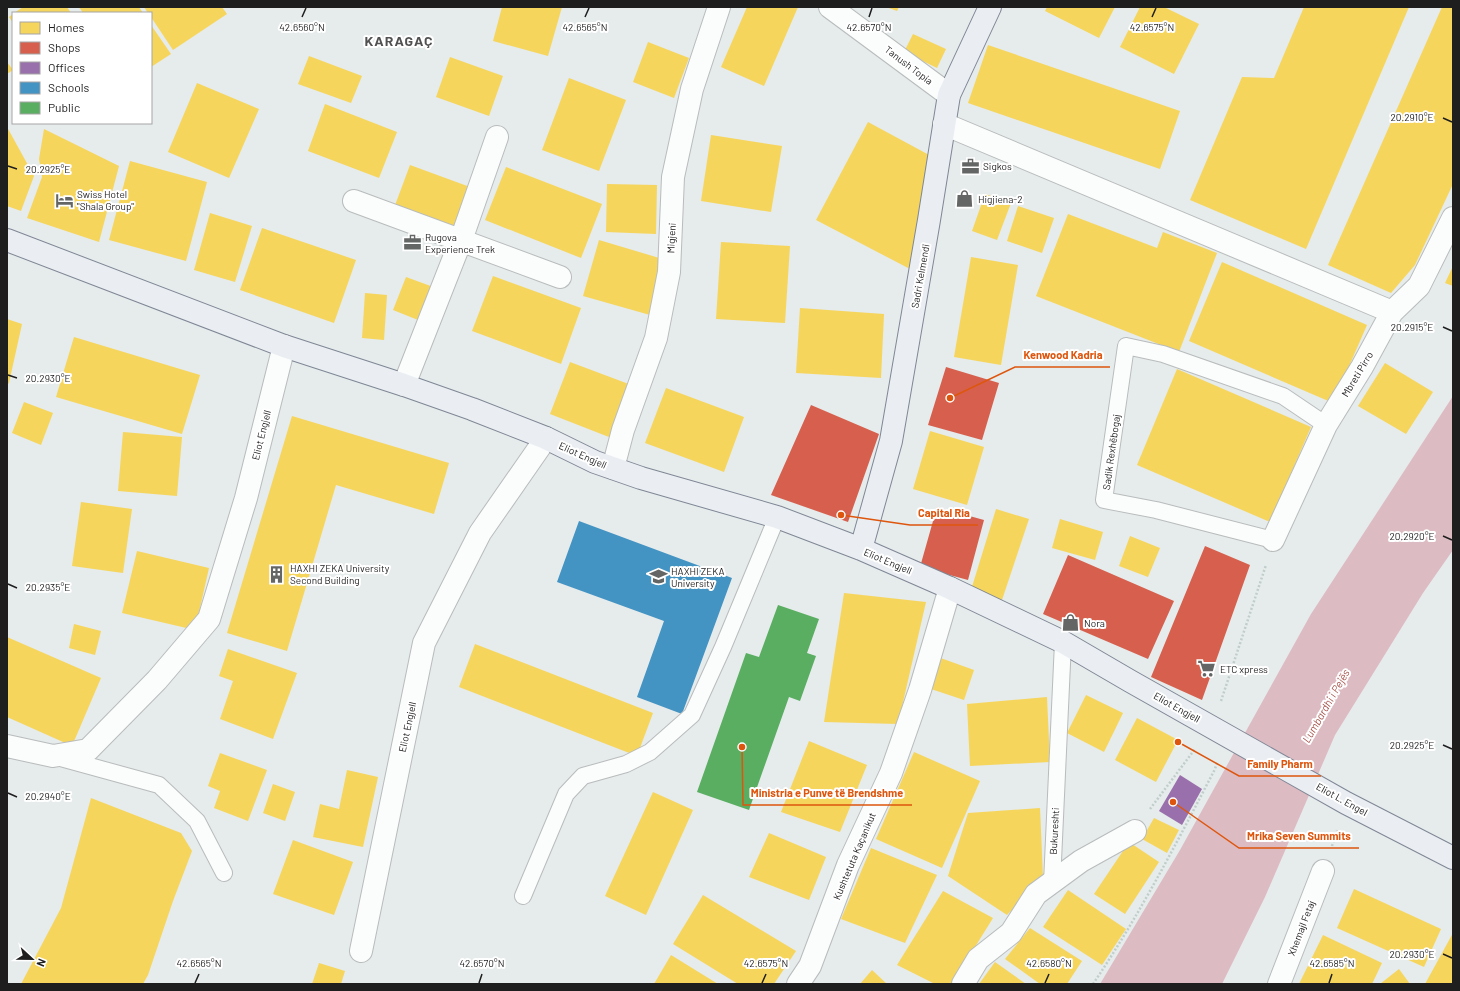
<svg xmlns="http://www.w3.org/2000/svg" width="1460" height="991" font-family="Barlow,sans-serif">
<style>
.water{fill:#ddbbc3}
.homes{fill:#f6d55c}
.shops{fill:#d6604d}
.offices{fill:#9970ab}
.schools{fill:#4393c3}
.public{fill:#5aae61}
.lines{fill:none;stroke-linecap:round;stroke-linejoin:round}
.lane-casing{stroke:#b9bcbc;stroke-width:18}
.street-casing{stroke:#b9bcbc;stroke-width:24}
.secondary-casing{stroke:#7f8795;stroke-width:24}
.path{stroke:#c0cec9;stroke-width:2.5;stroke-dasharray:2 2;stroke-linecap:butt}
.lane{stroke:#fbfcfc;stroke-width:16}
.street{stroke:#fbfcfc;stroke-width:22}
.secondary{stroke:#eaeef2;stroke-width:22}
.ticks{fill:none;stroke:#1e1e1e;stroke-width:1.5}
.labels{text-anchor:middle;stroke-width:4;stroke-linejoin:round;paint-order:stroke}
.street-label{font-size:10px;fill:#1e1e1e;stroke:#fff}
.poi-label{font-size:10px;fill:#1e1e1e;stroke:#fff;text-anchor:start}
.water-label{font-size:11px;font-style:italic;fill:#a8564f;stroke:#fff}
.district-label{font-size:14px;font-weight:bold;letter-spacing:1px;fill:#515151;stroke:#fff}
.ticks-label{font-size:10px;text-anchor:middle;fill:#1e1e1e;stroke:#fff;stroke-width:4;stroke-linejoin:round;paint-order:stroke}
.leader{fill:none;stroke:#de560d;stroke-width:1.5}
.callout-dot{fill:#de560d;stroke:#fff;stroke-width:1.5}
.callout-label{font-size:11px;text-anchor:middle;font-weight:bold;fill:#de560d;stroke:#fff;stroke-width:4;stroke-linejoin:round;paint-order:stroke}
</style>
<rect width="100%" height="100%" fill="#e6ebec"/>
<path class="water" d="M 1453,396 L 1453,550 L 1423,593 L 1335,735 L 1265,897 L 1222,984 L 1100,984 L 1180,850 L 1311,614 Z"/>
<path class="homes" d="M 23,7 L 67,7 L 71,13 L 14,13 Z
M 79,7 L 139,7 L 143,13 L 83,13 Z
M 144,7 L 222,7 L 227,14 L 173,50 L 151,17 L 151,13 L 148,13 Z
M 502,7 L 562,7 L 548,56 L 493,41 Z
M 747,7 L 798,7 L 764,86 L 721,67 Z
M 886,7 L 899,7 L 897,11 Z
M 1047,7 L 1115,7 L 1099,38 L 1045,11 Z
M 1140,7 L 1164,7 L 1199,24 L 1174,74 L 1120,47 Z
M 1304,7 L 1409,7 L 1306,249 L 1190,200 L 1242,77 L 1274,78 Z
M 1442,7 L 1453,7 L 1453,184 L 1415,265 L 1391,293 L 1328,265 Z
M 13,14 L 13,23 L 9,17 Z
M 151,25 L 171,54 L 151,67 Z
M 913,34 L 946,49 L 937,68 L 904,52 Z
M 648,42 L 689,58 L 674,98 L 633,82 Z
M 988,45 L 1180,111 L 1160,169 L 968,103 Z
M 309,56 L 362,76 L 351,103 L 298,84 Z
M 450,57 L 503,76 L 489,116 L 436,97 Z
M 7,62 L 13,70 L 7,74 Z
M 569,78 L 626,100 L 599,171 L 542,150 Z
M 197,83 L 259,109 L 229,178 L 168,152 Z
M 325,104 L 397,132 L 379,178 L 308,151 Z
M 868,122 L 931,156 L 910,269 L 816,220 Z
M 7,127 L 34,176 L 21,211 L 7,206 Z
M 44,129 L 119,166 L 99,242 L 27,218 L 42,177 L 39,159 Z
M 711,135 L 782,146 L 771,212 L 701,201 Z
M 130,161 L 207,182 L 186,261 L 109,240 Z
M 410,165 L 470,187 L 454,230 L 394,208 Z
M 506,167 L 602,204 L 581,258 L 485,220 Z
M 607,184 L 657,185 L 656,234 L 606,232 Z
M 985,194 L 1011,203 L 997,240 L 972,231 Z
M 1018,206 L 1054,218 L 1042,253 L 1007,241 Z
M 210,213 L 252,226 L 235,282 L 194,270 Z
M 1068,214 L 1157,248 L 1163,232 L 1217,253 L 1179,352 L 1036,296 Z
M 262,228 L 356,260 L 334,323 L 240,290 Z
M 599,240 L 666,260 L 650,315 L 583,296 Z
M 721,242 L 790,246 L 785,323 L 716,319 Z
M 971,257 L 1018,265 L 1001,365 L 954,357 Z
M 1222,262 L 1367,325 L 1333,403 L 1189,341 Z
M 1453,266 L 1453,286 L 1445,283 Z
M 493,276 L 581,308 L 561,364 L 472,331 Z
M 406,277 L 436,288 L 423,322 L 393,310 Z
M 365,293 L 387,295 L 384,340 L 362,338 Z
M 800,308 L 884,314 L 881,378 L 796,373 Z
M 7,319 L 22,324 L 9,383 L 7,385 Z
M 74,337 L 200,375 L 182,434 L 56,397 Z
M 570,362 L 634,386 L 614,439 L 550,414 Z
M 1385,363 L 1433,392 L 1406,434 L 1358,406 Z
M 1177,369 L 1311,427 L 1270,522 L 1137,465 Z
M 666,388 L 744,417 L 724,472 L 645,443 Z
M 24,402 L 53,413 L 41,445 L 12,433 Z
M 292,416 L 449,463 L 434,514 L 336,485 L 287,651 L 227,633 Z
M 930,431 L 984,447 L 967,505 L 913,489 Z
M 123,432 L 182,437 L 177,496 L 118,491 Z
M 81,502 L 132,509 L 123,573 L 72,566 Z
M 996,509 L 1029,519 L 1002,600 L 971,590 Z
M 1060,519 L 1103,532 L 1095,560 L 1052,548 Z
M 1130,536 L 1160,548 L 1148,577 L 1119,566 Z
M 137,551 L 209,568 L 195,630 L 122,613 Z
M 844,593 L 926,602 L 898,724 L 824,722 Z
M 74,624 L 101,631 L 95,655 L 69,648 Z
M 7,637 L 101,678 L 72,746 L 7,717 Z
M 475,644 L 653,713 L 637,756 L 459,687 Z
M 228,649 L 297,673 L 273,739 L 220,719 L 233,681 L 219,676 Z
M 935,656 L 974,670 L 964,700 L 925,687 Z
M 1086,695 L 1123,713 L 1104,752 L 1067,733 Z
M 1047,697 L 1050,762 L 970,766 L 967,704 Z
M 1137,718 L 1178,740 L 1156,782 L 1115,760 Z
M 809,741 L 867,765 L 840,832 L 781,812 Z
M 914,752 L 980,781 L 942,868 L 876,839 Z
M 220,753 L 267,770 L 248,821 L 214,808 L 220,791 L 208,786 Z
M 347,770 L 378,777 L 363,847 L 313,837 L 320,804 L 339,809 Z
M 273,784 L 295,792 L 285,821 L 263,813 Z
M 653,792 L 693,810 L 646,915 L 605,896 Z
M 91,798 L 181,833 L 192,851 L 173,901 L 148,975 L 143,984 L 21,984 L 61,908 Z
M 1040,808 L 1043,877 L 1007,915 L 948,876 L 968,813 Z
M 1154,818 L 1179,830 L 1167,853 L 1142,839 Z
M 769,833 L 826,857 L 809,900 L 749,877 Z
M 293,840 L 353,862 L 334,915 L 273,894 Z
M 1129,842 L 1159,862 L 1125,914 L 1094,894 Z
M 871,848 L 937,875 L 905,943 L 841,919 Z
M 1354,889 L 1441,929 L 1424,967 L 1337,928 Z
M 1068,890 L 1126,929 L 1102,965 L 1043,927 Z
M 943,891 L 993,918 L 952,984 L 935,984 L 897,965 Z
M 703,895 L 796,951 L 774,984 L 738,984 L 673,944 Z
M 1030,928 L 1082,961 L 1067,984 L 1040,984 L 1005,959 Z
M 1453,933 L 1453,984 L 1425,984 Z
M 1323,935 L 1382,963 L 1372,984 L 1299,984 Z
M 671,955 L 718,984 L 654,984 Z
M 995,962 L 1026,984 L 979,984 Z
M 319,963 L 345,971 L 341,984 L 312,984 Z
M 1399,969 L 1410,984 L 1380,984 Z
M 872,970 L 887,984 L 860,984 Z"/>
<path class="shops" d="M 946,367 L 999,383 L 982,440 L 928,425 Z
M 811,405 L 879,434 L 848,522 L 771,495 Z
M 937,507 L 984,520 L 968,580 L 920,567 Z
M 1205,546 L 1250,565 L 1202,700 L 1151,677 Z
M 1068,555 L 1174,601 L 1148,659 L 1043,614 Z"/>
<path class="offices" d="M 1180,775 L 1202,789 L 1182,825 L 1159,811 Z"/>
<path class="schools" d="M 579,521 L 732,578 L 682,714 L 637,697 L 664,621 L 557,582 Z"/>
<path class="public" d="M 778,605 L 819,619 L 807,653 L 816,656 L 800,701 L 789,697 L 749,810 L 697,792 L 746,653 L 759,657 Z"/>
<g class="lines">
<defs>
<path id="lane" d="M 1273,540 L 1156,510 L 1104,500 L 1126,346 L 1163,354 L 1283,396 L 1326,425
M 57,757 L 159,785 L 197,821 L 224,873
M 1052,883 L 1063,642
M 523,896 L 566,794 L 583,776 L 626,764 L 650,752 L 692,715 L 723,647 L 777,517"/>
<path id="street" d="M 830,7 L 949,95
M 944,124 L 1392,312
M 354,201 L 560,277
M 404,385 L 461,240 L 497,137
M 613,468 L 623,430 L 656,338 L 669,272 L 673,177 L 692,89 L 719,7
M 1273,540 L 1326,425 L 1362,367 L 1392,312 L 1419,286 L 1453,218
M 7,746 L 53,756 L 88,750 L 157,680 L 209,619 L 246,498 L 284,346
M 361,951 L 424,643 L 480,533 L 546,438
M 798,984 L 810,966 L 848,865 L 891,773 L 920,690 L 950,588
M 963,984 L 978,959 L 1011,933 L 1036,894 L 1081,861 L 1135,831
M 1279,984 L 1323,871"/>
<path id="secondary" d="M 7,240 L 284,346 L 404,385 L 472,409 L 546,438 L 595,462 L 641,478 L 777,517 L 861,549 L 950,588 L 1063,642 L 1130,681 L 1346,803 L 1453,858
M 861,549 L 891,441 L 929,220 L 949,95 L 990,7"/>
</defs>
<use href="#lane" class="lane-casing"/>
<use href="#street" class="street-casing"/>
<use href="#secondary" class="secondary-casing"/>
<path class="path" d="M 1221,701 L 1266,565
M 1150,809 L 1195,749
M 1332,846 L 1337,830
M 1093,984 C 1139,916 1176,844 1214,771 L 1218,761"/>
<use href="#lane" class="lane"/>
<use href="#street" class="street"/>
<use href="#secondary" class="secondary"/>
</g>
<path class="ticks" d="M 302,17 L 306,8M 585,17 L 589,8M 869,17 L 872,8M 1152,17 L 1156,8M 1443,118 L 1452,122M 8,166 L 17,169M 1443,327 L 1452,331M 8,375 L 17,378M 1443,536 L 1452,540M 8,584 L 17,588M 1443,745 L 1452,749M 8,793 L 17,797M 1443,954 L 1452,958M 195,983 L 199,974M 479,983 L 482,974M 762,983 L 766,974M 1045,983 L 1049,974M 1329,983 L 1332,974"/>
<defs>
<symbol id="office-bare" viewBox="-9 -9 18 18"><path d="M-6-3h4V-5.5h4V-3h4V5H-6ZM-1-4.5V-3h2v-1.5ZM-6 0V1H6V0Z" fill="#646666" stroke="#fff" stroke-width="2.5" paint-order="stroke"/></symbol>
<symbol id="shop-bare" viewBox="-9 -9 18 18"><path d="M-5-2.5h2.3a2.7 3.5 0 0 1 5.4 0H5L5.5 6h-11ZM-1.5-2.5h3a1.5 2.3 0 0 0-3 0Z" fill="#646666" stroke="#fff" stroke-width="2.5" paint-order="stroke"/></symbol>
<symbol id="hotel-bare" viewBox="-9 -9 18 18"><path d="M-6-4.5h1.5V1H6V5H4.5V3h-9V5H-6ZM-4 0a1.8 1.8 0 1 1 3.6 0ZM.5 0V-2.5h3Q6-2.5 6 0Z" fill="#646666" stroke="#fff" stroke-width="2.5" paint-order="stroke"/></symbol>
<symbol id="building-bare" viewBox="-9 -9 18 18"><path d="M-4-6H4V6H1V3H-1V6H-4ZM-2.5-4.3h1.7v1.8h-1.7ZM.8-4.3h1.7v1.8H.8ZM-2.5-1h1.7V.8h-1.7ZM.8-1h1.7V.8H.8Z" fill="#646666" stroke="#fff" stroke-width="2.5" paint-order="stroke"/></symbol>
<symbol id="school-bare" viewBox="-9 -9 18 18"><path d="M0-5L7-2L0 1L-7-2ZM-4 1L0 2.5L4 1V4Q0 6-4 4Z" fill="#646666" stroke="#fff" stroke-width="2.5" paint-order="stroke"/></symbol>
<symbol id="supermarket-bare" viewBox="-9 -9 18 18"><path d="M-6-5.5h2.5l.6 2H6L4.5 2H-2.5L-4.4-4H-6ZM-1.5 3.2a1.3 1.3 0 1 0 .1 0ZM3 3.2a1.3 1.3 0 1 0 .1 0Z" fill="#646666" stroke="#fff" stroke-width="2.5" paint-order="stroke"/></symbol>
</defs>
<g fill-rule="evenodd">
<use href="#office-bare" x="958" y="154" width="25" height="25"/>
<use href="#shop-bare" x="952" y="186" width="25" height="25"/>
<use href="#hotel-bare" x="52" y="188" width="25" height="25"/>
<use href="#office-bare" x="400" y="230" width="25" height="25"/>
<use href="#building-bare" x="264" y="562" width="25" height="25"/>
<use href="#school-bare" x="646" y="564" width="25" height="25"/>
<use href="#shop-bare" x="1058" y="610" width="25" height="25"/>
<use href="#supermarket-bare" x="1194" y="656" width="25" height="25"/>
</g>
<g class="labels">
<g class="street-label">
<text transform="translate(909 65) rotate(37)" y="4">Tanush Topia</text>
<text transform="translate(671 238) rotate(-87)" y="4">Migjeni</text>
<text transform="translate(920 276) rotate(-80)" y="4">Sadri Kelmendi</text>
<text transform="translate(1357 374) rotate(-59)" y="4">Mbreti Pirro</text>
<text transform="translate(261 435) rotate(-76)" y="4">Eliot Engjell</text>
<text transform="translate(1111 452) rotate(-82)" y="4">Sadik Rexhëbogaj</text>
<text transform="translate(583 455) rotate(24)" y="4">Eliot Engjell</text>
<text transform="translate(888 561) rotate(23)" y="4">Eliot Engjell</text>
<text transform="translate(1177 707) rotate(29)" y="4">Eliot Engjell</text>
<text transform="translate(407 727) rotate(-78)" y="4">Eliot Engjell</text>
<text transform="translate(1342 799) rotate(29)" y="4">Eliot L. Engel</text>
<text transform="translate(1054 831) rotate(-87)" y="4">Bukureshti</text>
<text transform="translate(854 856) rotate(-67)" y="4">Kushtetuta Kaçanikut</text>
<text transform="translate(1301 928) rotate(-69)" y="4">Xhemajl Fetaj</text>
</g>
<g class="poi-label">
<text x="983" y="170">Sigkos</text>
<text x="77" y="198">Swiss Hotel<tspan x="77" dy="12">"Shala Group"</tspan></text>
<text x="978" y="203">Higjiena-2</text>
<text x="425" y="241">Rugova<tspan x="425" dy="12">Experience Trek</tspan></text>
<text x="290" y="572">HAXHI ZEKA University<tspan x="290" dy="12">Second Building</tspan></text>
<text x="671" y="575">HAXHI ZEKA<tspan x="671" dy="12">University</tspan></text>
<text x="1084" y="627">Nora</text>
<text x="1220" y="673">ETC xpress</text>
</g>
<g class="water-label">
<text transform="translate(1326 706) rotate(-60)" y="4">Lumbardhi i Pejës</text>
</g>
<g class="district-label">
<text x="399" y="46">KARAGAÇ</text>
</g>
</g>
<g class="ticks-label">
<text x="869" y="31">42.6570°N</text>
<text x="302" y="31">42.6560°N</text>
<text x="585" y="31">42.6565°N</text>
<text x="1152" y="31">42.6575°N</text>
<text x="1412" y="121">20.2910°E</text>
<text x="48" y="173">20.2925°E</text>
<text x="1412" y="331">20.2915°E</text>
<text x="48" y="382">20.2930°E</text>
<text x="1412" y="540">20.2920°E</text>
<text x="48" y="591">20.2935°E</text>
<text x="1412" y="749">20.2925°E</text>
<text x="48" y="800">20.2940°E</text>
<text x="1412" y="958">20.2930°E</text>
<text x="199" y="967">42.6565°N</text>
<text x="482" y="967">42.6570°N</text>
<text x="766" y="967">42.6575°N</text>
<text x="1049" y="967">42.6580°N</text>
<text x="1332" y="967">42.6585°N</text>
</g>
<path class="leader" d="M950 398L1015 367H1110M841 515L910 525H978M1178 742L1239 776H1321M742 747L743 805H912M1173 802L1239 848H1359"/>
<g class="callout-dot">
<circle cx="950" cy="398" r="4"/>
<circle cx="841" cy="515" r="4"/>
<circle cx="1178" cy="742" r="4"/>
<circle cx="742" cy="747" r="4"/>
<circle cx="1173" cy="802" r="4"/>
</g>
<g class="callout-label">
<text x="1063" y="359">Kenwood Kadria</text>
<text x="944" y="517">Capital Ria</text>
<text x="1280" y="768">Family Pharm</text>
<text x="827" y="797">Ministria e Punve të Brendshme</text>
<text x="1299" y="840">Mrika Seven Summits</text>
</g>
<rect width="1460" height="991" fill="none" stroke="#1e1e1e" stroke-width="16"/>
<rect x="12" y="12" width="140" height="112" fill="#ffffff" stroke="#a5a5a5"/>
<rect x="20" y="22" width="20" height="12" fill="#f6d55c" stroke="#a5a5a5"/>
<text x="48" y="32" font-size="12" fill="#1e1e1e">Homes</text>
<rect x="20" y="42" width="20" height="12" fill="#d6604d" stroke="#a5a5a5"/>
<text x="48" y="52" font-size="12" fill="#1e1e1e">Shops</text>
<rect x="20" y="62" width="20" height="12" fill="#9970ab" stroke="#a5a5a5"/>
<text x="48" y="72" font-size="12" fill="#1e1e1e">Offices</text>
<rect x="20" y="82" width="20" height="12" fill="#4393c3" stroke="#a5a5a5"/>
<text x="48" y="92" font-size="12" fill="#1e1e1e">Schools</text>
<rect x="20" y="102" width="20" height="12" fill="#5aae61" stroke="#a5a5a5"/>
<text x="48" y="112" font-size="12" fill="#1e1e1e">Public</text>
<g transform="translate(32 959) rotate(112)" stroke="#ffffff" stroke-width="3" paint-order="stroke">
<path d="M0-3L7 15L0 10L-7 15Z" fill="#1e1e1e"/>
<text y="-6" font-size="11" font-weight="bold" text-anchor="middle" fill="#1e1e1e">N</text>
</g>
</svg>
